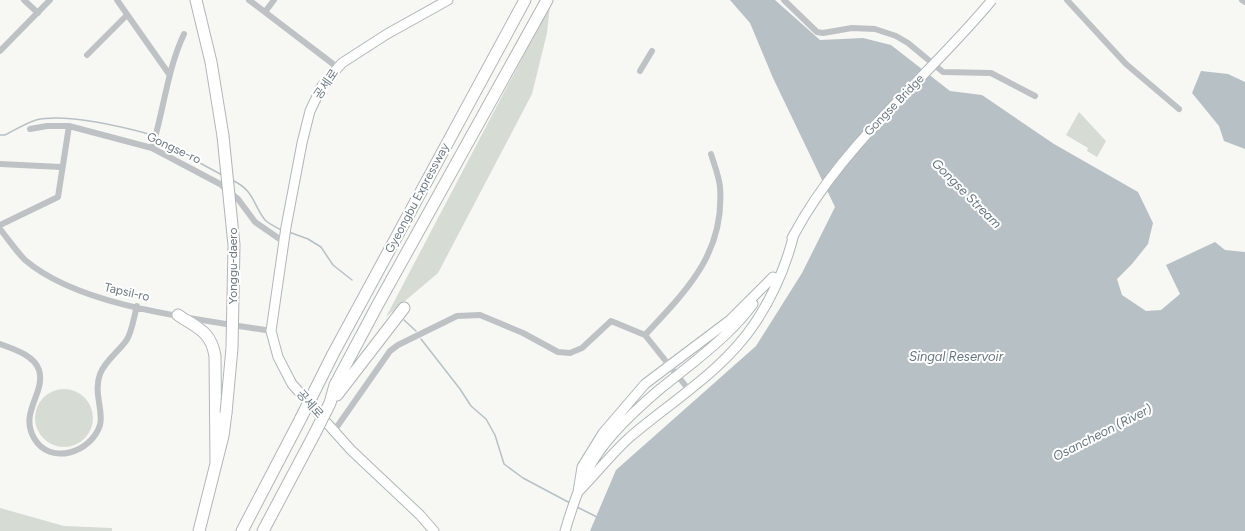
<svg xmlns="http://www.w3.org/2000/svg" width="1245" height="531" font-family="Figtree,'Noto Sans KR',sans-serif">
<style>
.green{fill:#d6dbd4}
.water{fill:#b7c1c5}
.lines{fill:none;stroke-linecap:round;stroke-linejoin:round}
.stream{stroke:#b7c1c5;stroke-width:1.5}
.secondary-casing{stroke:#b1b6b9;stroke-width:11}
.highway-casing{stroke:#b2b5b8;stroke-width:13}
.street{stroke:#bec2c5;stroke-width:6}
.secondary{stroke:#fff;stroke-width:9}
.highway{stroke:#fff;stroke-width:11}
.secondary-bridge-casing{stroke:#b1b6b9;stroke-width:11;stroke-linecap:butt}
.highway-bridge-casing{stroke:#b2b5b8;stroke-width:13;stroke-linecap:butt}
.secondary-bridge{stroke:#fff;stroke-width:9}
.highway-bridge{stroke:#fff;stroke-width:11}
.labels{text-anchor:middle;stroke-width:4;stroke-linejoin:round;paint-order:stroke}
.street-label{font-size:12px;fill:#6a7781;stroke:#fff}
.water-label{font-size:13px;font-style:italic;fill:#66777d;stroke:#fff}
</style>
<rect width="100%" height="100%" fill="#f7f7f4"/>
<path class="green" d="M 550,5 L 547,33 L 532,94 L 438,273 L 386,317 Z
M 1079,112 L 1106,141 L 1097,157 L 1087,151 L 1088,148 L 1066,135 Z
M35 418a29 29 0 1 1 58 0a29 29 0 1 1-58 0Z
M 0,508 L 64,526 L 112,528 L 112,531 L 0,531 Z"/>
<path class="water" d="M 730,0 L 775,0 L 820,40 L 863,38 L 891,45 L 950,91 L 982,95 L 1054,144 L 1138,192 L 1153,223 L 1148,244 L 1132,264 L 1117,279 L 1122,295 L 1146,311 L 1161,310 L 1180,294 L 1166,265 L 1215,242 L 1225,250 L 1245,252 L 1245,531 L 590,531 L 616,470 L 756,346 L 802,273 L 835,207 L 773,78 L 750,23 Z
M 1201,71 L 1228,74 L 1245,82 L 1245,149 L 1224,141 L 1219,126 L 1192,93 Z"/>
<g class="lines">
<path class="stream" d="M 0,135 L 5,135 C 15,130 26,123 36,120 C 66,113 119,126 149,134
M 163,141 L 178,151 L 222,175
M 232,180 C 255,191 252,203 265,220 C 269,224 276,227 281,230
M 289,232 L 308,239 L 321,247 L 333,265 L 352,280
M 404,320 L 416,331
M 421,339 L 460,389 L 471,406 L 486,419 L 495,435 L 504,464 L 523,478 L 570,503
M 577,507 L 597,517"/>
<defs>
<path id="secondary" d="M 792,238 L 804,217
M 694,362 C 716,344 736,327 753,304
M 578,492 C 595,475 611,454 630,437 C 672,401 724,370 755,323 C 773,296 786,266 794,234
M 578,492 L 582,467 L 603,433 L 645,384 L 730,320 L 773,277
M 434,531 L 420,515 L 351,450 L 292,384 L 278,357 L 271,331 L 286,227 L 302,143 L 310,111 L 322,86 L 342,63 L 387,34 L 448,0
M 565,531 C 574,501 584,470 604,445 C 620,424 640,406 660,389"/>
<path id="highway" d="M 196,0 L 211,62 L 223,136
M 178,315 C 197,328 211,331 215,356 L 216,463
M 337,395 L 404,308
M 312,396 L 333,354 L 525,0
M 326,411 L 330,403 L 335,385 L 377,306 L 547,0
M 199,531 L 223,436 L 226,413
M 242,531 L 301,418
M 263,531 L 315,433"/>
</defs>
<use href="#secondary" class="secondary-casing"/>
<use href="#highway" class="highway-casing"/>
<path class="street" d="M 24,0 L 38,13
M 117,0 L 169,74
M 249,0 L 337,67
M 784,0 L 817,32 L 823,33 L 852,28 L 875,29 L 896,36 L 908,43 L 943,72 L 991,73 L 1035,96
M 1067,0 L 1126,64 L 1179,109
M 1242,0 L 1245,2
M 265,12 L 274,0
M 0,51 L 50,0
M 87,55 L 127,15
M 640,71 L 652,51
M 30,129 L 47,126 L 69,126 L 152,148 L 220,184 L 238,199 L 255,222 L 284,242
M 152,148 C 164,110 167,70 184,34
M 0,164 L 61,167
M 0,225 L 58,197 L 69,126
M 0,229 C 8,239 16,251 25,260 C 81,308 199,319 271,331
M 645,335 L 689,390
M 0,344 C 13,349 34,355 39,370 C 46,393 19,412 34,438 C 50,466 91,453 100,425 C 104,411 93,393 100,374 C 105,361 118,352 126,341 C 132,333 134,316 137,306
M 334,431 L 390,351 L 398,345 L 457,316 L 480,315 L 523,333 L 558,352 L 570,353 L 582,348 L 611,321 L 645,335 C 687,290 725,253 720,187 C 719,176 714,164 711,154"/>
<use href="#secondary" class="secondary"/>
<use href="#highway" class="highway"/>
<defs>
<path id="secondary-bridge" d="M 804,217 C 854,134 931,74 992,0
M 660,389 L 694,362"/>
<path id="highway-bridge" d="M 223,136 L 234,245 L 232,348 L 226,413
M 301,418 L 312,396
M 315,433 L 326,411"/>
</defs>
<use href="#secondary-bridge" class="secondary-bridge-casing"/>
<use href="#highway-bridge" class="highway-bridge-casing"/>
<use href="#secondary-bridge" class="secondary-bridge"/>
<use href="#highway-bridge" class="highway-bridge"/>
</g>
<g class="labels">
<g class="street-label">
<text transform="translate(326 84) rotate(-56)" y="4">공세로</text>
<text transform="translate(894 105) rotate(-46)" y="4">Gongse Bridge</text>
<text transform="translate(174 148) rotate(25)" y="4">Gongse-ro</text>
<text transform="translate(417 198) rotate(-62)" y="4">Gyeongbu Expressway</text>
<text transform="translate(233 266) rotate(-90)" y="4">Yonggu-daero</text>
<text transform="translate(127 292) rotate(13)" y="4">Tapsil-ro</text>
<text transform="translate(310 404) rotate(48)" y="4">공세로</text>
</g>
<g class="water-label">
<text transform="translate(967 193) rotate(45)" y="5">Gongse Stream</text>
<text x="956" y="361">Singal Reservoir</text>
<text transform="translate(1102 432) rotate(-27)" y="5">Osancheon (River)</text>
</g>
</g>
</svg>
